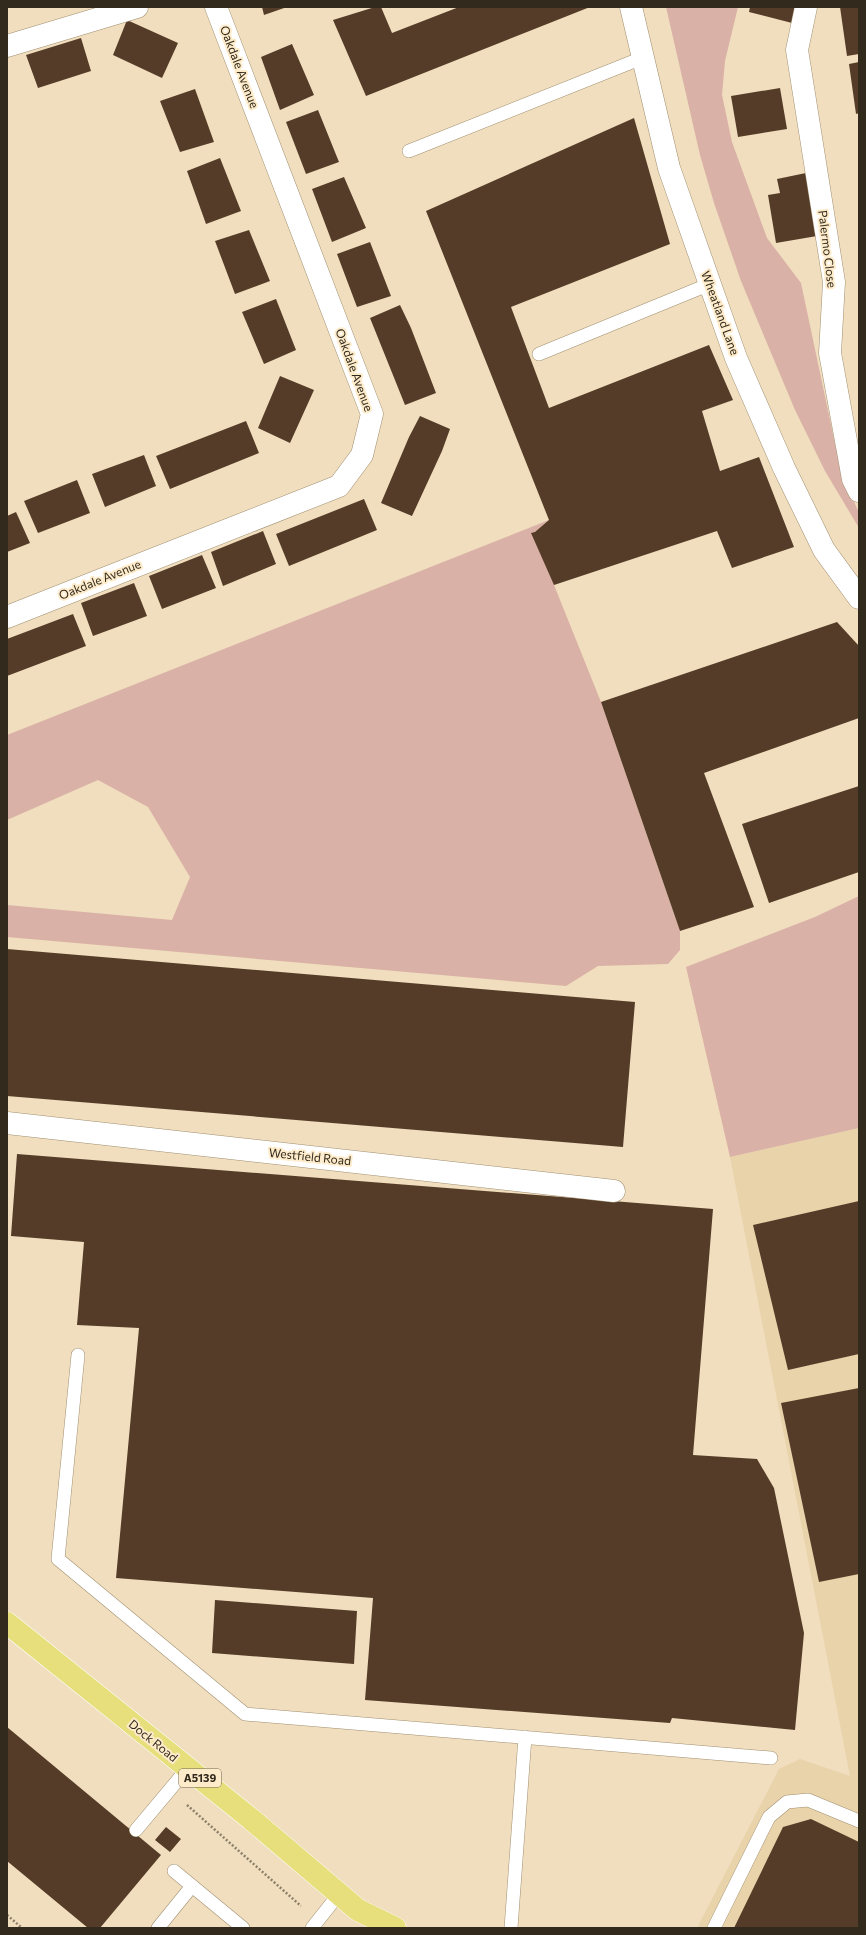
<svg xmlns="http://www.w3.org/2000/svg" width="866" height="1935" font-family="Commissioner,sans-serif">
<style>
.built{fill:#e9d3ab}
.green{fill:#dab1a6}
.building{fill:#553c28}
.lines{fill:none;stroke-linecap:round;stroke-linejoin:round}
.service-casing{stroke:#a19072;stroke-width:14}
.minor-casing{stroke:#a19072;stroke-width:23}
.secondary-casing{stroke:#a19072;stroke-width:23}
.trunk-casing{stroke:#fff;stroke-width:23}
.path{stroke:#8b7f69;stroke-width:2.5;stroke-dasharray:2 2;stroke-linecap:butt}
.service{stroke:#fff;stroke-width:13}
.minor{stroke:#fff;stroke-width:22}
.secondary{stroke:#fff;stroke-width:22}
.trunk{stroke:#e6df7b;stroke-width:22}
.labels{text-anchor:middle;stroke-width:4;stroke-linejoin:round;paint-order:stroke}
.shield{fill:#feebca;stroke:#6e6451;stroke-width:1}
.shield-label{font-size:11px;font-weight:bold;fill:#312a1d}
.street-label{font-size:12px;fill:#312a1d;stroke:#feebca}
</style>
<rect width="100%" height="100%" fill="#f0debe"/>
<path class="built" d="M 859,1128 L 859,1928 L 697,1928 L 779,1769 L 800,1759 L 850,1776 L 730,1157 Z"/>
<path class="green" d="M 666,7 L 738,7 L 725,61 L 722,95 L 732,142 L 767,238 L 801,283 L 841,472 L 859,513 L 859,528 L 825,471 L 795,410 L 741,281 L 714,203 L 700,155 Z
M 549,520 L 554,585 L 601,702 L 680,931 L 680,950 L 668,964 L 598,966 L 566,986 L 7,937 L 7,905 L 172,920 L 190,877 L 148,807 L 98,780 L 7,820 L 7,735 Z
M 859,896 L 859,1128 L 730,1157 L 686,967 L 815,917 Z"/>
<path class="building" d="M 262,7 L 287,7 L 264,15 Z
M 375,7 L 381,7 L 392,33 L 459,7 L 590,7 L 366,96 L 333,20 Z
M 750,7 L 796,7 L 792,23 L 749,12 Z
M 840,7 L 859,7 L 859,54 L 847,56 Z
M 127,20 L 178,43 L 162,78 L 113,55 Z
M 81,38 L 91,71 L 38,88 L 26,55 Z
M 292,44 L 314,95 L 280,110 L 261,57 Z
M 859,62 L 859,113 L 856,114 L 849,64 Z
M 780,88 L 787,129 L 738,137 L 731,96 Z
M 195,89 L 214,142 L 180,152 L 160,101 Z
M 318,110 L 339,162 L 306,174 L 286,122 Z
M 634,118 L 670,244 L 511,307 L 549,408 L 709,345 L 733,400 L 702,411 L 720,471 L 759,457 L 794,547 L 732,568 L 717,531 L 554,585 L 531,533 L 535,532 L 549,520 L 426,211 Z
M 220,158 L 241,211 L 206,224 L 187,171 Z
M 806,173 L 817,236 L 776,243 L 768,195 L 780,193 L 777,179 Z
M 344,177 L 366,228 L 332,242 L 312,189 Z
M 249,230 L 270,281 L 235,294 L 215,241 Z
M 370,242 L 391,296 L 357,307 L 337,254 Z
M 276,299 L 296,350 L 264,364 L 242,312 Z
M 400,305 L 411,328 L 436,393 L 405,405 L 370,318 Z
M 280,376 L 314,390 L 290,443 L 258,428 Z
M 420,416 L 450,429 L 442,451 L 412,516 L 381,503 L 409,437 Z
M 246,421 L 259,453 L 170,489 L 156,456 Z
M 144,455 L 156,486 L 105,507 L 92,474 Z
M 77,480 L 90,513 L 38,533 L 24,501 Z
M 364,499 L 377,530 L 289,566 L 276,534 Z
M 16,512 L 30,543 L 7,552 L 7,516 Z
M 263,531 L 276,564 L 223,586 L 211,552 Z
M 202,555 L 216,588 L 162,609 L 149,576 Z
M 134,583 L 147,616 L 93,636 L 81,603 Z
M 73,614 L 86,646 L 7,676 L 7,639 Z
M 837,622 L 859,646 L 859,718 L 704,773 L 754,907 L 680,931 L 601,702 Z
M 859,786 L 859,872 L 769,903 L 742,824 Z
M 7,949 L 635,1002 L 623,1147 L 7,1096 Z
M 17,1154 L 713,1209 L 693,1455 L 757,1459 L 774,1488 L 804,1633 L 795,1730 L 672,1718 L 670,1723 L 365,1700 L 373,1598 L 116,1578 L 139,1328 L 77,1325 L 84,1242 L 11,1236 Z
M 859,1201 L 859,1354 L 788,1370 L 753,1225 Z
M 859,1388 L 859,1574 L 819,1582 L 781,1403 Z
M 215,1600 L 357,1611 L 354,1664 L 212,1653 Z
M 7,1727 L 161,1855 L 100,1928 L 88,1928 L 7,1861 Z
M 811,1819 L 859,1842 L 859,1928 L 734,1928 L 783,1827 Z
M 166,1827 L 181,1839 L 170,1852 L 155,1840 Z"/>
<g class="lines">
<defs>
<path id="service" d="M 409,151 L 642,58
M 539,354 L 710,284
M 78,1355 L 58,1559 L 245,1714 L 771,1758
M 136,1830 L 188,1768
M 174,1871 L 243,1928
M 158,1928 L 192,1886
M 312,1928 L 339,1894
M 511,1928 L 525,1737
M 714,1928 L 769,1817 L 787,1802 L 808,1800 L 859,1821"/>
<path id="minor" d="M 806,7 L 797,50 L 834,282 L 830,353 L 853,479 L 859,491
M 7,46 L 137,7
M 7,617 L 339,486 L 362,455 L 372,414 L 216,7
M 7,1123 L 614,1191"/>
<path id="secondary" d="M 631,7 L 669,168 L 736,358 L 784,468 L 824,550 L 859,598"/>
<path id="trunk" d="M 7,1623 L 251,1819 L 358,1910 L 395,1928"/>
</defs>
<use href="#service" class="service-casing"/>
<use href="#minor" class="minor-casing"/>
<use href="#secondary" class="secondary-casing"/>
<use href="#trunk" class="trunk-casing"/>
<path class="path" d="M 187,1805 L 301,1906
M 7,1915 L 22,1928"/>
<use href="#service" class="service"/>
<use href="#minor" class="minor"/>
<use href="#secondary" class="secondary"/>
<use href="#trunk" class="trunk"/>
</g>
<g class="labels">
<rect class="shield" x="179" y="1769" width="42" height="18" rx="3"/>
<g class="shield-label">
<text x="200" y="1782">A5139</text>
</g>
<g class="street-label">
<text transform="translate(239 67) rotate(69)" y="4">Oakdale Avenue</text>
<text transform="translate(827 249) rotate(83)" y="4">Palermo Close</text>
<text transform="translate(720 313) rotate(70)" y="4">Wheatland Lane</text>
<text transform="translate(354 370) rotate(70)" y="4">Oakdale Avenue</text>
<text transform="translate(100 580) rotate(-22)" y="4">Oakdale Avenue</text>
<text transform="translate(310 1157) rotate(6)" y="4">Westfield Road</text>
<text transform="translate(153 1741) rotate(39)" y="4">Dock Road</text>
</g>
</g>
<rect width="866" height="1935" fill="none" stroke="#312a1d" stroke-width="16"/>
</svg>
